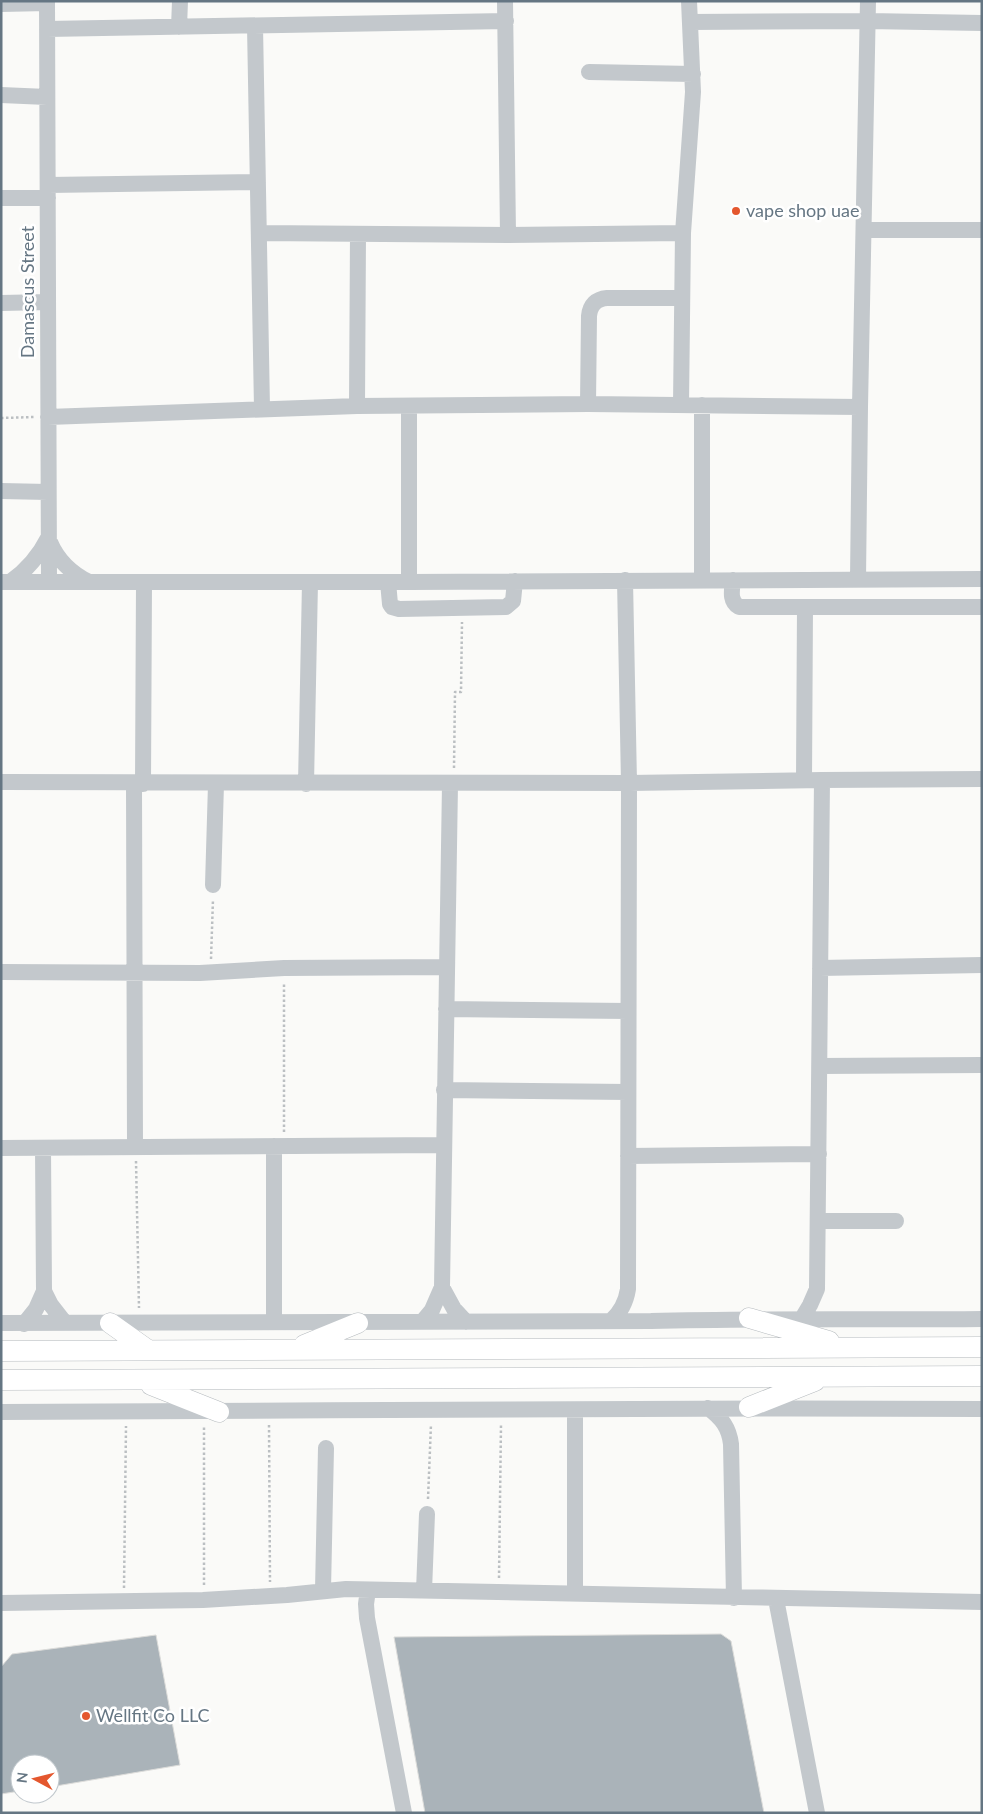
<svg xmlns="http://www.w3.org/2000/svg" width="983" height="1814" font-family="Lato,sans-serif">
<style>
.building{fill:#aab3b9;stroke:#dcdcda}
.lines{fill:none;stroke-linecap:round;stroke-linejoin:round}
.major-casing{stroke:#b5babe;stroke-width:21}
.path{stroke:#bbbfc2;stroke-width:2.5;stroke-dasharray:2.5 2.5;stroke-linecap:butt}
.minor{stroke:#c3c8cc;stroke-width:16}
.major{stroke:#fff;stroke-width:20}
.poi-dot{fill:#e4572e;stroke:#fff;stroke-width:2}
.labels{text-anchor:middle;stroke-width:5;stroke-linejoin:round;paint-order:stroke}
.poi-label{font-size:18px;fill:#657683;stroke:#fff;text-anchor:start}
.street-label{font-size:18px;fill:#657683;stroke:#fff}
</style>
<rect width="100%" height="100%" fill="#fafaf8"/>
<path class="building" d="M 721,1634 L 731,1641 L 764,1813 L 425,1813 L 394,1637 Z
M 156,1635 L 180,1765 L 50,1787 L 50,1764 L 20,1764 L 20,1791 L 1,1794 L 1,1667 L 12,1654 Z"/>
<g class="lines">
<defs>
<path id="major" d="M 749,1318 L 829,1341
M 110,1323 L 148,1350
M 304,1345 L 358,1323
M 1,1351 L 982,1347
M 1,1380 L 982,1376
M 151,1385 L 219,1412
M 749,1407 L 815,1381"/>
</defs>
<use href="#major" class="major-casing"/>
<path class="path" d="M 1,418 L 35,417
M 454,768 L 455,692 L 461,692 L 462,622
M 211,959 L 213,899
M 284,1132 L 284,982
M 136,1161 L 139,1308
M 269,1425 L 270,1582
M 428,1499 L 431,1424
M 499,1578 L 501,1424
M 204,1585 L 204,1426
M 124,1588 L 126,1426"/>
<path class="minor" d="M 47,1 L 49,582
M 505,1 L 508,235
M 1,4 L 47,3
M 690,22 L 868,21 L 982,23
M 255,26 L 262,408
M 179,27 L 180,1
M 47,29 L 506,21
M 589,72 L 693,74
M 1,95 L 47,97
M 48,185 L 258,182
M 1,198 L 48,198
M 864,230 L 982,230
M 259,233 L 508,235 L 683,233
M 1,303 L 48,302
M 588,404 L 589,316 C 590,305 596,299 607,298 L 682,298
M 681,405 L 683,233 L 693,92 L 689,1
M 702,405 L 702,579
M 357,406 L 358,234
M 409,406 L 409,582
M 860,407 L 868,1
M 48,417 L 357,406 L 588,404 L 860,407 L 858,579
M 1,491 L 48,492
M 50,542 C 58,561 71,573 89,582
M 733,580 C 732,590 729,601 739,607 L 982,607
M 1,582 L 409,582 L 982,579
M 10,582 C 27,570 39,556 48,538
M 388,582 L 390,604 L 392,607 L 399,609 L 506,607 L 513,601 L 515,581
M 804,780 L 805,607
M 1,782 L 629,783 L 822,780 L 982,779
M 134,784 L 135,1146
M 143,784 L 144,583
M 306,784 L 310,582
M 213,885 L 216,784
M 820,968 L 982,965
M 1,972 L 200,973 L 284,968 L 447,967
M 446,1009 L 628,1011
M 820,1066 L 982,1065
M 444,1090 L 628,1092
M 1,1148 L 444,1145
M 628,1156 L 819,1154
M 818,1221 L 896,1221
M 442,1287 L 454,1309 L 466,1322
M 44,1291 L 51,1305 L 65,1323
M 801,1320 L 810,1305 L 817,1289 L 822,780
M 611,1321 C 621,1312 626,1302 628,1289 L 629,783 L 625,580
M 274,1322 L 274,1146
M 422,1322 L 432,1310 L 442,1287 L 450,784
M 1,1323 L 651,1321 C 761,1318 872,1320 982,1319
M 24,1324 L 36,1309 L 44,1291 L 43,1148
M 708,1408 C 722,1418 729,1428 731,1444 L 734,1598
M 575,1410 L 575,1594
M 1,1412 C 328,1411 655,1407 982,1409
M 323,1590 L 326,1448
M 368,1590 L 366,1604 L 367,1618 L 404,1813
M 424,1591 L 427,1514
M 776,1599 L 817,1813
M 1,1603 L 203,1600 L 287,1595 L 346,1589 L 982,1602"/>
<use href="#major" class="major"/>
</g>
<g class="poi-dot">
<circle cx="736" cy="211" r="5"/>
<circle cx="86" cy="1716" r="5"/>
</g>
<g class="labels">
<g class="poi-label">
<text x="746" y="217">vape shop uae</text>
<text x="96" y="1722">Wellfit Co LLC</text>
</g>
<g class="street-label">
<text transform="translate(28 292) rotate(-90)" y="6">Damascus Street</text>
</g>
</g>
<rect width="983" height="1814" fill="none" stroke="#657683" stroke-width="5"/>
<g transform="translate(35 1779) rotate(277)"><circle r="24" fill="#ffffff" stroke="#c1c8cd"/>
<path d="M0-4L9 19L0 12L-9 19Z" fill="#e4572e"/>
<text y="-8" font-size="14" font-weight="bold" text-anchor="middle" fill="#657683">N</text>
</g>
</svg>
